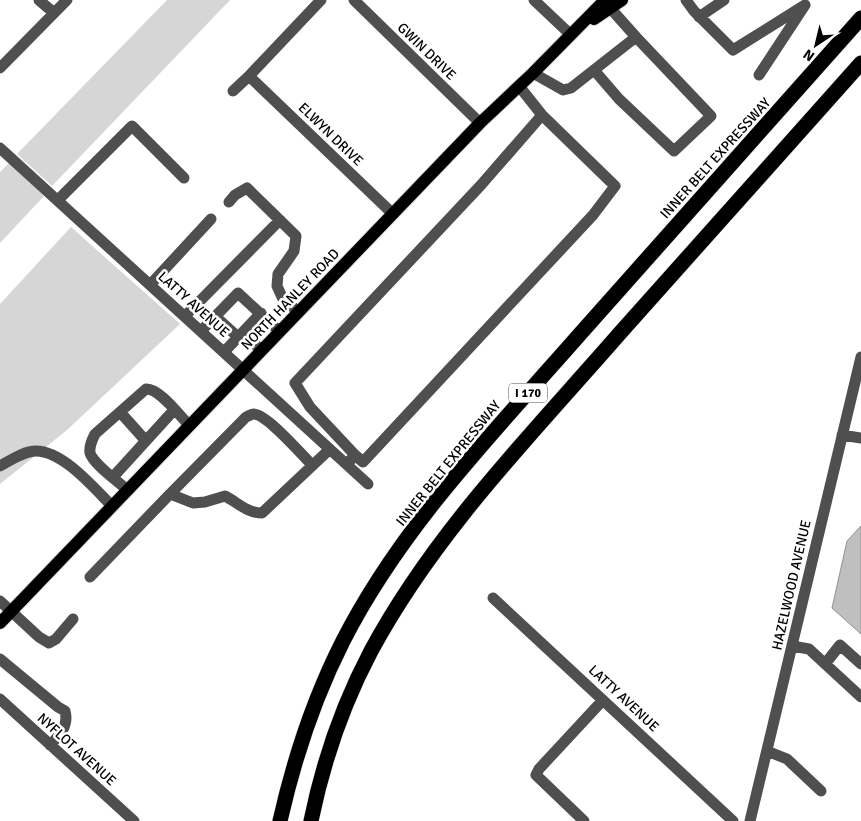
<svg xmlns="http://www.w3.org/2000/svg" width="861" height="821" font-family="Signika,sans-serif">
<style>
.green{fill:#d6d6d6}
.building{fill:#bfbfbf;stroke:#939393}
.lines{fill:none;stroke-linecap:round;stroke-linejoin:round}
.major-casing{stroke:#dbdbdb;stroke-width:14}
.highway-casing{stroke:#dbdbdb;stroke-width:16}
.minor{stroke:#4f4f4f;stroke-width:11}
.major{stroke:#000;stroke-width:12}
.highway{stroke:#000;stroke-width:15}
.labels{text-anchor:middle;stroke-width:5;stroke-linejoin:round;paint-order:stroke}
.shield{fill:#fff;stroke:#4c4c4c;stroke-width:1}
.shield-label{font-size:12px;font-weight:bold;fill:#000}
.street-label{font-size:14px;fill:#000;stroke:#fff}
</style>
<rect width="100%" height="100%" fill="#fff"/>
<path class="green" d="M 167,0 L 230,0 L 52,186 L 17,154 Z
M 9,163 L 44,196 L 0,243 L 0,172 Z
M 71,227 L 180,324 L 67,430 L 0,484 L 0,304 Z"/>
<path class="building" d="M 861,526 L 861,634 L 832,608 L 847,541 Z"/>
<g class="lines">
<defs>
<path id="major" d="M 594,19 L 622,0
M 0,623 L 480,123 L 533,73 L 605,0"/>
<path id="highway" d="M 280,821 C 294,759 314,698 343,641 C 402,525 495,431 580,334 C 673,228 768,124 861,18
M 311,821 C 323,762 343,704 371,651 C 435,532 532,434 620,333 C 701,243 780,153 861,63"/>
</defs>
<use href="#major" class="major-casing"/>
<use href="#highway" class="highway-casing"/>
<path class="minor" d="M 39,0 L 54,13
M 354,0 L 480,123
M 534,0 L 571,35
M 686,0 L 694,11 L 733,50 L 805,5 L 759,75
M 699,17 L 724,0
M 0,68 L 67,0
M 594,70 L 619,99 L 674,151 L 711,116 L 636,37
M 533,73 L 563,90 L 571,88 L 636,37 L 604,1
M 249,76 L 393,214
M 233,91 L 249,76 L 321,0
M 0,148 L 368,484
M 58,200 L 132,126 L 184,178
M 229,202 L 235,195 L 247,188 L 296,236 L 294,251 L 278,274 L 277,286 L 282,297 L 298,312
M 150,285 L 211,219
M 185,316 L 280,220
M 216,317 L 238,337
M 201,331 L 238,293 L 279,331
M 243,333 L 261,350
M 224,352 L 261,313
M 120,412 L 146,441
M 842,435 L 861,438
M 355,455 L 363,462 L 593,215 L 615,186 L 542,115
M 347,464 L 355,455 L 310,407 L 295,383 L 481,185 L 542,115 L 519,86
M 0,466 C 11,460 24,451 36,451 C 63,451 94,488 112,506
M 113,477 L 174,410
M 127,490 C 118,481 94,465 90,453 C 89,446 92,440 95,434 L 146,389 C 159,388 179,415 189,425
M 170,494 L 246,417 C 247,417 251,414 253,414 C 266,413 302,455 312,465
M 90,577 L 170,494 L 193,503 L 205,502 L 225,496 C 237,502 247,513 262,513 L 330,449
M 493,598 L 733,821
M 0,601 L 39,637 L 49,643 L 56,639 L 73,619
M 792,646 L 809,649 L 861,697
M 0,659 L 58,707 L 65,711 C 69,726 60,735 50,745
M 825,664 L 840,645 L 861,664
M 0,699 L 134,821
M 767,751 L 787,759 L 821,791
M 584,821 L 536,775 L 539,769 L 603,700
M 750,821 L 861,357"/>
<use href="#major" class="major"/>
<use href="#highway" class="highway"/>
</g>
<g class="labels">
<rect class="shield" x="509" y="383.5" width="38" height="19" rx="4"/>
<g class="shield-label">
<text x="528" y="397">I 170</text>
</g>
<g class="street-label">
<text transform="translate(427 51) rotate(44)" y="5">GWIN DRIVE</text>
<text transform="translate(331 134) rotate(44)" y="5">ELWYN DRIVE</text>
<text transform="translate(715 158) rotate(-48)" y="5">INNER BELT EXPRESSWAY</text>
<text transform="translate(290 299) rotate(-46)" y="5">NORTH HANLEY ROAD</text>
<text transform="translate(194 304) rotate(42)" y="5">LATTY AVENUE</text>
<text transform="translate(448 463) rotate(-51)" y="5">INNER BELT EXPRESSWAY</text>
<text transform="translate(791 585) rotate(-77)" y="5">HAZELWOOD AVENUE</text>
<text transform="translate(624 698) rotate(43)" y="5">LATTY AVENUE</text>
<text transform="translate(77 749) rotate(42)" y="5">NYFLOT AVENUE</text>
</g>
</g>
<g transform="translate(816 45) rotate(215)" stroke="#ffffff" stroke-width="4" paint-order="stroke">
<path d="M0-4L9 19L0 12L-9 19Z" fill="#000000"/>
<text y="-8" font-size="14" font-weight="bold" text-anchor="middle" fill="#000000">N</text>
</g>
</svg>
